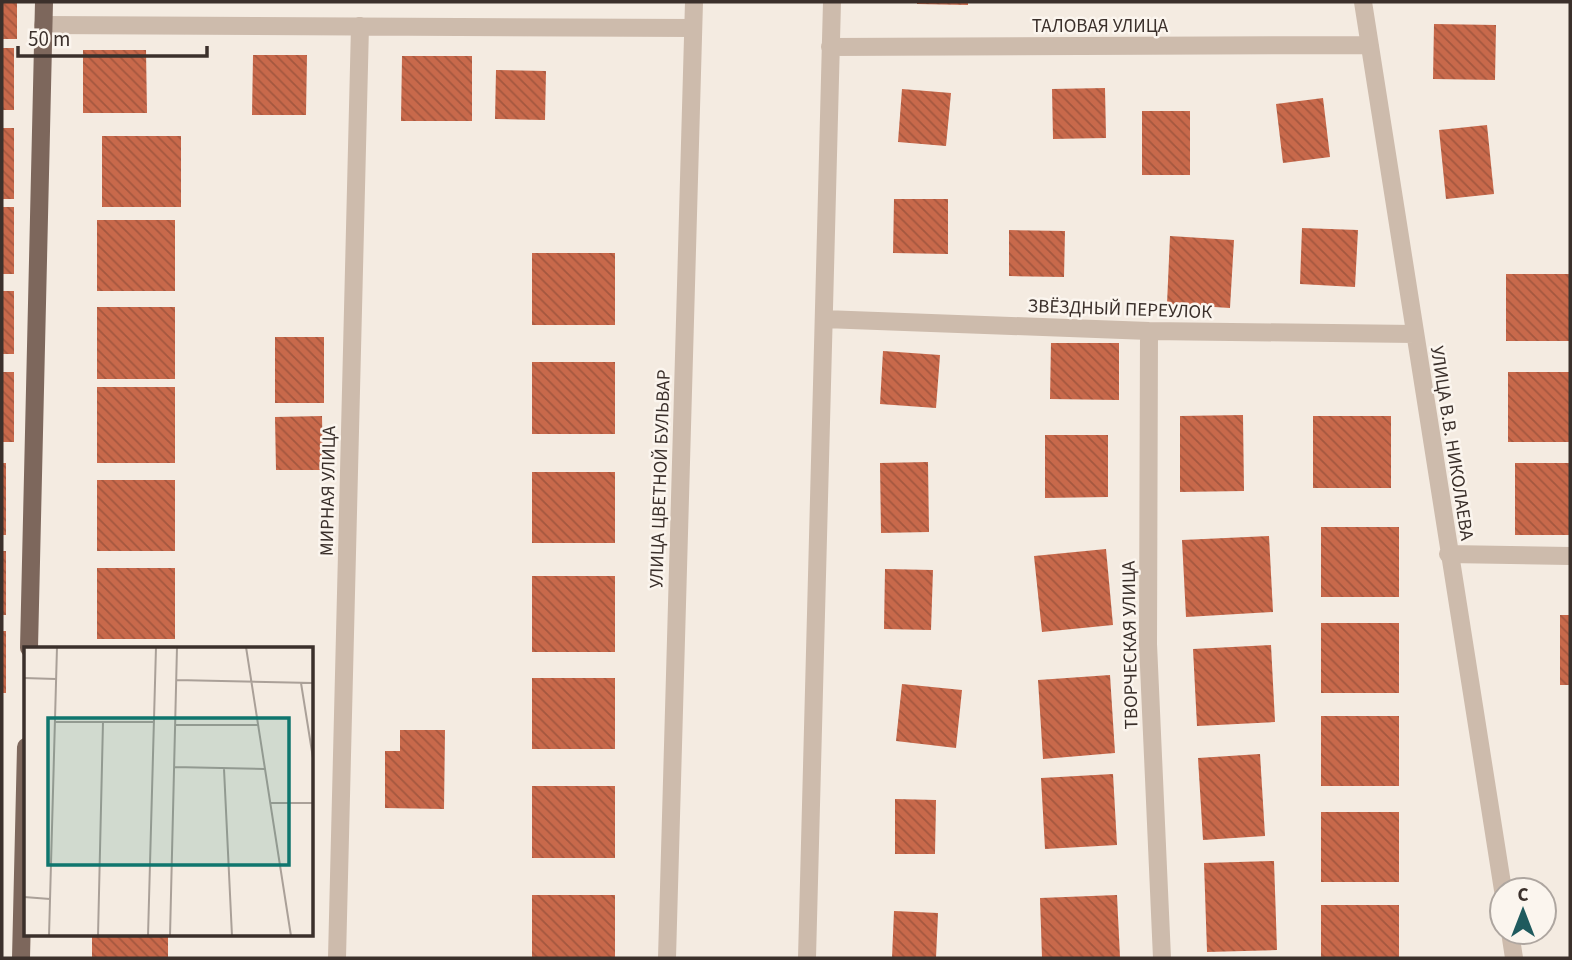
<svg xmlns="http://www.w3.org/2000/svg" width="1572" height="960" font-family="'Source Sans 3',sans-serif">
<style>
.building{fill:url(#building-back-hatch)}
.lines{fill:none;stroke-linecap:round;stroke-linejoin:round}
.minor{stroke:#cdbbac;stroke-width:18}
.major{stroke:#7d675c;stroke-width:18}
.labels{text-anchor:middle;stroke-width:5;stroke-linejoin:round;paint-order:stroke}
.street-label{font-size:19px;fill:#3b302b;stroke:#fbf5ee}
.inset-road{fill:none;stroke:#aaa098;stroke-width:2}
.view{fill:#0f766e;fill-opacity:0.15;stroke:#0f766e;stroke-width:3.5}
.inset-edge{fill:none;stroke:#3b302b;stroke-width:3.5}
</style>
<defs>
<pattern id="building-back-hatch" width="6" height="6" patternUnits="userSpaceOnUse" patternTransform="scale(1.75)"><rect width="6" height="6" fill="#c8694b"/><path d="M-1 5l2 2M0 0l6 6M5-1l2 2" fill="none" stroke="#a4573f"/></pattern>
</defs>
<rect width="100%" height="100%" fill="#f4ebe1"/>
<path class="building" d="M 2,2 L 17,2 L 17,39 L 2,39 Z
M 917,2 L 968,2 L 968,5 L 917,4 Z
M 1434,24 L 1496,25 L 1495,80 L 1433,79 Z
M 2,48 L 14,48 L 14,110 L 2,110 Z
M 83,50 L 146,50 L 147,113 L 83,113 Z
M 253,55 L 307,55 L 306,115 L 252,115 Z
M 402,56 L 472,56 L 472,121 L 401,121 Z
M 496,70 L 546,71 L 545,120 L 495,119 Z
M 1105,88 L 1106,138 L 1053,139 L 1052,89 Z
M 902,89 L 951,93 L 946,146 L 898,142 Z
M 1323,98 L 1330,157 L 1283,163 L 1276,104 Z
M 1142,111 L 1190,111 L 1190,175 L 1142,175 Z
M 1487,125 L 1494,194 L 1446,199 L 1439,130 Z
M 2,128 L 14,128 L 14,199 L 2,199 Z
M 102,136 L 181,136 L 181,207 L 102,207 Z
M 894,199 L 948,199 L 948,254 L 893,253 Z
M 2,207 L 14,207 L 14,274 L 2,274 Z
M 97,220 L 175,220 L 175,291 L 97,291 Z
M 1302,228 L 1358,230 L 1355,287 L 1300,284 Z
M 1009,230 L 1065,231 L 1064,277 L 1009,276 Z
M 1170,236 L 1234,240 L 1230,308 L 1167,304 Z
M 532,253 L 615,253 L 615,325 L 532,325 Z
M 1506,274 L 1570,274 L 1570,341 L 1506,341 Z
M 2,291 L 14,291 L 14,354 L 2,354 Z
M 97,307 L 175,307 L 175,379 L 97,379 Z
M 275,337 L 324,337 L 324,403 L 275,403 Z
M 1051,343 L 1119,343 L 1119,400 L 1050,399 Z
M 883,351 L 940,355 L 936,408 L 880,404 Z
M 532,362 L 615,362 L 615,434 L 532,434 Z
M 2,372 L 14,372 L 14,442 L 2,442 Z
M 1508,372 L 1570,372 L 1570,442 L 1508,442 Z
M 97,387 L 175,387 L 175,463 L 97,463 Z
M 1243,415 L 1244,491 L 1180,492 L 1180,416 Z
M 322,416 L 323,470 L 276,470 L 275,417 Z
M 1313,416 L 1391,416 L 1391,488 L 1313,488 Z
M 1045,435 L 1108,435 L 1108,497 L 1045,498 Z
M 928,462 L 929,532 L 881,533 L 880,463 Z
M 2,463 L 6,463 L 6,535 L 2,535 Z
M 1515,463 L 1570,463 L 1570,535 L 1515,535 Z
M 532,472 L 615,472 L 615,543 L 532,543 Z
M 97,480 L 175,480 L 175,551 L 97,551 Z
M 1321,527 L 1399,527 L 1399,597 L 1321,597 Z
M 1269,536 L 1273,612 L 1186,617 L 1182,540 Z
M 1106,549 L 1113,625 L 1042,632 L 1034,556 Z
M 2,551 L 6,551 L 6,615 L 2,615 Z
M 97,568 L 175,568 L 175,639 L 97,639 Z
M 885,569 L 933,570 L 931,630 L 884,629 Z
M 532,576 L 615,576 L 615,652 L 532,652 Z
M 1560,615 L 1570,615 L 1570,685 L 1560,685 Z
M 1321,623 L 1399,623 L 1399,693 L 1321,693 Z
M 2,631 L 6,631 L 6,693 L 2,693 Z
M 1271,645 L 1275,722 L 1197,726 L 1193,649 Z
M 1110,675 L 1115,753 L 1043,759 L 1038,680 Z
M 532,678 L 615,678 L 615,749 L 532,749 Z
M 902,684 L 962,690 L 956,748 L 896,741 Z
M 1321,716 L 1399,716 L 1399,786 L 1321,786 Z
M 400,730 L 445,730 L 444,809 L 385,808 L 385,751 L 400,751 Z
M 1260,754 L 1265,836 L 1203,840 L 1198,758 Z
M 1113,774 L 1117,845 L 1045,849 L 1041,778 Z
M 532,786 L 615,786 L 615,858 L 532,858 Z
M 895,799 L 936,800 L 935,854 L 895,854 Z
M 1321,812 L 1399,812 L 1399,882 L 1321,882 Z
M 1274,861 L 1277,950 L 1207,952 L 1204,863 Z
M 532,895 L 615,895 L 615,958 L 532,958 Z
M 1117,895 L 1120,958 L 1042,958 L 1040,898 Z
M 1321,905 L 1399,905 L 1399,958 L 1321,958 Z
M 894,911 L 938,913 L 936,958 L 892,958 Z
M 92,934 L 168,934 L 168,958 L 92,958 Z"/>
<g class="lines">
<path class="minor" d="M 1363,2 L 1503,890
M 43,25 L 693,28
M 830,47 L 1370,45
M 824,319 L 1149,331 L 1415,334
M 1149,331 L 1148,644 L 1162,958
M 1448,554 L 1570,556
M 1510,932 L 1514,958
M 337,958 L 360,26
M 667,958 L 694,2
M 807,958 L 832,2"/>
<path class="major" d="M 29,648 L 44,2
M 21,958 L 26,747"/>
</g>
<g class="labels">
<g class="street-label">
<text x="1100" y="32">ТАЛОВАЯ УЛИЦА</text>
<text transform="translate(1120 308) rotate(2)" y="7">ЗВЁЗДНЫЙ ПЕРЕУЛОК</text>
<text transform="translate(1453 443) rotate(81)" y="7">УЛИЦА В.В. НИКОЛАЕВА</text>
<text transform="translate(659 479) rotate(-88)" y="7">УЛИЦА ЦВЕТНОЙ БУЛЬВАР</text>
<text transform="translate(327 491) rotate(-89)" y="7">МИРНАЯ УЛИЦА</text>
<text transform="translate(1129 645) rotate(-91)" y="7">ТВОРЧЕСКАЯ УЛИЦА</text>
</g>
</g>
<g transform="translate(24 647)">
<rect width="289" height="289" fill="#f4ebe1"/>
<path class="inset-road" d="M 222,0 L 267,289M 0,31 L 32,32M 152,33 L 289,36M 277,36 L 289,111M 31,75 L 130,75M 151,78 L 234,78M 150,120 L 241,122M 200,122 L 208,289M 246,156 L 289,156M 0,250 L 26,252M 25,289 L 33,0M 74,289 L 79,75M 124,289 L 132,0M 146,289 L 153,0"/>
<path class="view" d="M 24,71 L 265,71 L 265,218 L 24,218 Z"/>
<rect width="289" height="289" class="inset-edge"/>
</g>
<rect width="1572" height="960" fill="none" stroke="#3b302b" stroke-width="7"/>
<g transform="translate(1523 911)"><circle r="33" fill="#fbf5ee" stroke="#aea6a0" stroke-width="2"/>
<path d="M0-5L12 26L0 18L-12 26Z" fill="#1f5a5e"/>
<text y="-10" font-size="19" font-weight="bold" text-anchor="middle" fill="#3b302b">С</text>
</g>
<path d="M18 46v10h189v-10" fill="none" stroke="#3b302b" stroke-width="3.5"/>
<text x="28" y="46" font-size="21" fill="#3b302b" stroke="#fbf5ee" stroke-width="5" paint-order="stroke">50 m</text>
</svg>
